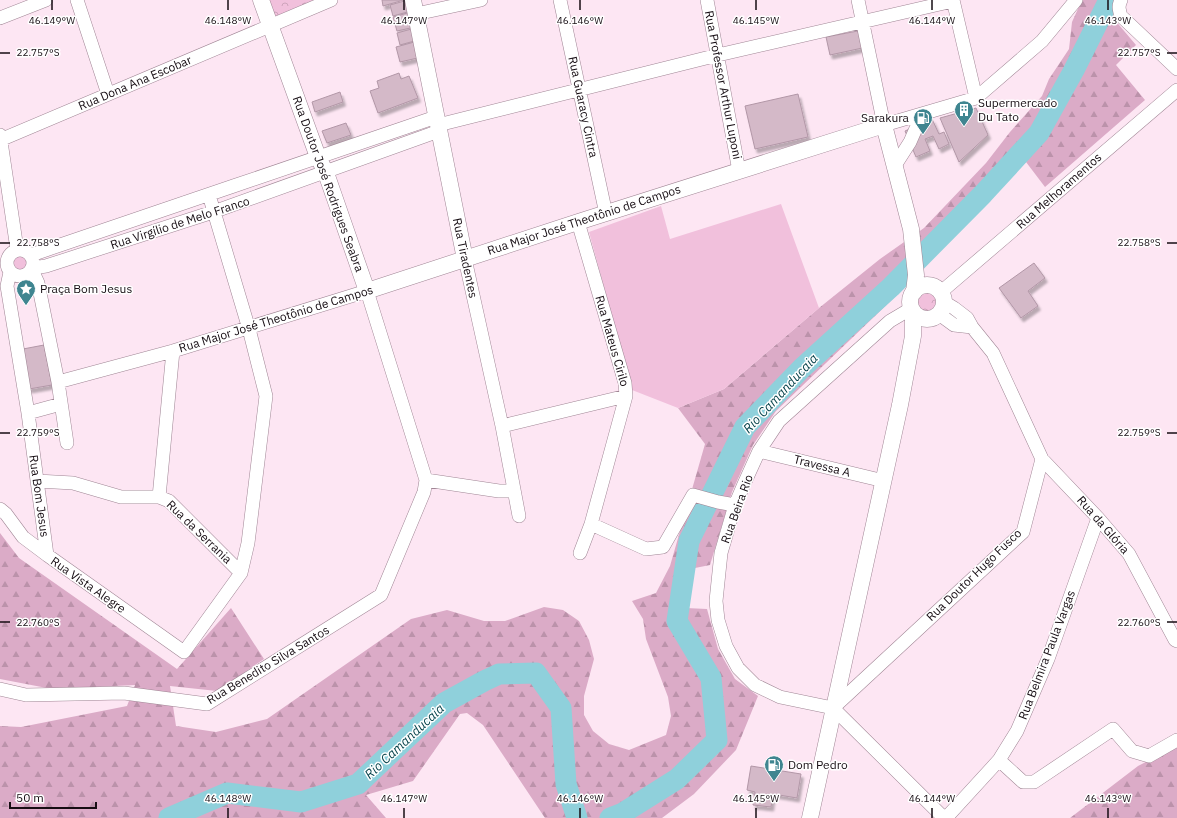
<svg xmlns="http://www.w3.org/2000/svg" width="1177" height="818" font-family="'IBM Plex Sans',sans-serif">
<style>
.grass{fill:url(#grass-tufts)}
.forest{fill:url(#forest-firs)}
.park{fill:url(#park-crowns)}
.pitch{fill:#f1c0dc}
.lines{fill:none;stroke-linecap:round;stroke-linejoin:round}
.river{stroke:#8fd0db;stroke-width:21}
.building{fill:#d4b9c8;stroke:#b297a7;filter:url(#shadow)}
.minor-casing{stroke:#a08695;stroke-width:14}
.major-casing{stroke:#a08695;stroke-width:17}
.minor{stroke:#fff;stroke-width:13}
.major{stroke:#fff;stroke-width:16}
.ticks{fill:none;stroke:#160d13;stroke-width:1.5}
.labels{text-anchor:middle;stroke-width:3;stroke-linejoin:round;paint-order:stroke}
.street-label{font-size:12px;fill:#160d13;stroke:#fff}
.poi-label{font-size:12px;fill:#160d13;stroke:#fff;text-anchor:start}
.water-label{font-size:13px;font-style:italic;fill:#003f47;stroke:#fff}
.ticks-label{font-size:10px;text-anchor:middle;fill:#160d13;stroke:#fff;stroke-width:3;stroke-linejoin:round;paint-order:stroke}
</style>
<defs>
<pattern id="grass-tufts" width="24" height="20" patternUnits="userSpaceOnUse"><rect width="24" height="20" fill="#f1c0dc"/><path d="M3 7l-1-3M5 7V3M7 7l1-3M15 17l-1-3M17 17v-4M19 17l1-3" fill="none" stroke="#cea4bc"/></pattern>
<pattern id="forest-firs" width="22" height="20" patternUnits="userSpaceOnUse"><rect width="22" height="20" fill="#dbabc7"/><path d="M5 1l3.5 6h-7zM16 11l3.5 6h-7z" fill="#bb92aa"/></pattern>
<pattern id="park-crowns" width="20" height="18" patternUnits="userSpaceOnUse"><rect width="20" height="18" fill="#f1c0dc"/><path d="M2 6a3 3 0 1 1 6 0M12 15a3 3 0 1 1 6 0" fill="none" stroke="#cea4bc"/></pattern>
<filter id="shadow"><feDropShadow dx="2.5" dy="4" stdDeviation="1" flood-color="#0004"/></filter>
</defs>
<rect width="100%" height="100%" fill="#fde6f3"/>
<path class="grass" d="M12 262a8 8 0 1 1 16 0a8 8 0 1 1-16 0Z"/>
<path class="forest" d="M 1082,0 L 1117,0 L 1108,12 L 1136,45 L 1116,65 L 1145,100 L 1045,187 L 1026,162 L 931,250 L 901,291 L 776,411 L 753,445 L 732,492 L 710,565 L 690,569 L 686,608 L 707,609 L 718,649 L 735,679 L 758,696 L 736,750 L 694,794 L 662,818 L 545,818 L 483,725 L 467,713 L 460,714 L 413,781 L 366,795 L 386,818 L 0,818 L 0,726 L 21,727 L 127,706 L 135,685 L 52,689 L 0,679 L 0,533 L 19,558 L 177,669 L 231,608 L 264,659 L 217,691 L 170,686 L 176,726 L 216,732 L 267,719 L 411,619 L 447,610 L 484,621 L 505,621 L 544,607 L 563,610 L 579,621 L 589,640 L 594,659 L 584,696 L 584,715 L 593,731 L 609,744 L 629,750 L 666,735 L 671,716 L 668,697 L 646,639 L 643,619 L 632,601 L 656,593 L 670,566 L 705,444 L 678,408 L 724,389 L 819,308 L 880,259 L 924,228 L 986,163 L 1010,132 L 1042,96 L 1049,79 L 1069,49 L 1072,22 Z
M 1177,746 L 1177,818 L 1070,818 L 1138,766 Z"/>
<path class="park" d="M 264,0 L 322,0 L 271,20 Z
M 927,287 L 936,290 C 938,294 941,298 941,302 C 943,314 928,317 919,314 C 917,311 913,306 912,303 C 911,296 921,288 927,287 Z"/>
<path class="pitch" d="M 781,204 L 819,308 L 724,389 L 678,408 L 632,390 L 589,232 L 661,206 L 670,239 Z"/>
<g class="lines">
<path class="river" d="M 169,818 L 227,793 L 301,802 L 358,784 L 444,703 L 484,681 L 499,674 L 536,673 L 561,708 L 566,784 L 577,818
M 610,818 L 623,813 L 677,779 L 717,740 L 711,678 L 677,621 L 689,541 L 745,427 L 802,368 L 891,287 L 983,194 L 1039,133 L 1074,70 L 1109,0"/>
</g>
<path class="building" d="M 382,0 L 404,0 L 383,6 Z
M 408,0 L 411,11 L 393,16 L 390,5 Z
M 411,12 L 415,27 L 397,31 L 393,17 Z
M 415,28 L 418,40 L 400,45 L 397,33 Z
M 863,30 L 867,47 L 830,55 L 826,37 Z
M 418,41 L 422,57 L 400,62 L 396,47 Z
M 399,73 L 401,79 L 409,76 L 418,98 L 378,113 L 370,91 L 379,88 L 377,81 Z
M 340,92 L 343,102 L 315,112 L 312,102 Z
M 798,94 L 808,137 L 755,149 L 745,106 Z
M 976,108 L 988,135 L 959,162 L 940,118 Z
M 932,119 L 939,134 L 944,132 L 949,144 L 939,149 L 933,136 L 925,139 L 930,151 L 916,157 L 905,131 Z
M 346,123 L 351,135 L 327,143 L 322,131 Z
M 1034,263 L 1045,278 L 1028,291 L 1038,306 L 1021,318 L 999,288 Z
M 44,345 L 52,385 L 29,389 L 23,349 Z
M 751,766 L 801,774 L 797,798 L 773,794 L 771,807 L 753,805 L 755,792 L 747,790 Z"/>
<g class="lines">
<defs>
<path id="minor" d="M 77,0 L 108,94
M 560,0 L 606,214
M 707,0 L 739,171
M 858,0 L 884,125 L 976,98 L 1042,41 L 1076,0
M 953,0 L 976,98
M 1121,0 C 1118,6 1119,9 1121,16 L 1177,69
M 416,14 L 481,0
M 0,18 L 46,0
M 438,125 L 718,55 L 953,1
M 0,135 L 17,249
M 0,140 L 331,0
M 894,167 L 910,142 L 917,126 L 916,116
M 578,222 L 625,383 L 626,396 L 591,524 L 580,553
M7 263a13 13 0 1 1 26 0a13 13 0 1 1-26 0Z
M 31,255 C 166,210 301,162 436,117
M 465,259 L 502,426 L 519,516
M 33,268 L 46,266 L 213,212 L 439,131
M 32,270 L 38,283 L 58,382 L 67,443
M 10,272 L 7,286 L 28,413 L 47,555
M 941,292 L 1177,90
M 939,314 L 954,325 L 972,327
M 28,413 L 61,404
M 502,426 L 626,396
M 759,451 L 884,481
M 1042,459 L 1098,518 L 1129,554 L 1175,640 L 1177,641
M 426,480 L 499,491 L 514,491
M 37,481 L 73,483 L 121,497 L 159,497 L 169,501 L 241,573
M 159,497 L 173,351
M 0,509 L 6,514 L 23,537 L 47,555 L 184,652 L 241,573 L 248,543 L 266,396 L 249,329 L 209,195
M 591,524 L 646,549 L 663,547 L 693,495 L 718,502 L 735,505
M 0,689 L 26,695 L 124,693 L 207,704 L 381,595 L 424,492 L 426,480 L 367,291 L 173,351 L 58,382
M 833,708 L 780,697 L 755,685 L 738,668 L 726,646 L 718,620 L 716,601 L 721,553 L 735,505 L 744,484 L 759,451 L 779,421 L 890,321 L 912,308
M 833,708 L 1023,532 L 1042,459 L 993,353 L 972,327 L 967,318 L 954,308 L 944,302
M 833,708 L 944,818
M 999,760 L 1023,782 L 1034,782 L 1113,729 L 1132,751 L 1149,756 L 1177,740
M 946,818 L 999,760 L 1017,731 L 1048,659 L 1098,518"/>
<path id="major" d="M 261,0 L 318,157 L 326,173 L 367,291 L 578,222 L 884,125 L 911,229 L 916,275 L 914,292
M 413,0 L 465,259
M910 302a17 17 0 1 1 34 0a17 17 0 1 1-34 0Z
M 810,818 L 900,405 L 913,336 L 913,311"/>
</defs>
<use href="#minor" class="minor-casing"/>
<use href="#major" class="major-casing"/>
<use href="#minor" class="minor"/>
<use href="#major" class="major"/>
</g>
<path class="ticks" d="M 52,0 L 52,10M 228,0 L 228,10M 404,0 L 404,10M 580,0 L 580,10M 756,0 L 756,10M 932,0 L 932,10M 1108,0 L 1108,10M 0,53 L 10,53M 1167,53 L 1177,53M 0,243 L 10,243M 1167,243 L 1177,243M 0,433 L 10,433M 1167,433 L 1177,433M 0,622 L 10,622M 1167,622 L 1177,622M 228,808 L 228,818M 404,808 L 404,818M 580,808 L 580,818M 756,808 L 756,818M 932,808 L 932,818M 1108,808 L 1108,818"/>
<defs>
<symbol id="building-pin" viewBox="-11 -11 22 30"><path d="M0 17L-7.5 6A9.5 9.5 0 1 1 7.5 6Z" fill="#3f8590" stroke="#fff"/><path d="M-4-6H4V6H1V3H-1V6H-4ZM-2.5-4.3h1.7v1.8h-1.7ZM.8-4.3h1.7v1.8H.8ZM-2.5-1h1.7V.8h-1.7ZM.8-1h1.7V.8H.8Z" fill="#fff"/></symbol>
<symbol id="fuel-pin" viewBox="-11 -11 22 30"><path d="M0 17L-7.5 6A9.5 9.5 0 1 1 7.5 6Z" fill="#3f8590" stroke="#fff"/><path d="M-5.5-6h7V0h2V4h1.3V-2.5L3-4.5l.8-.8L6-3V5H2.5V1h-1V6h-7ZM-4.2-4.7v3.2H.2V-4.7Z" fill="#fff"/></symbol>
<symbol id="sight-pin" viewBox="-11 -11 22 30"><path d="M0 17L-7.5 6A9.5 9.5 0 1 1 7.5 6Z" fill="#3f8590" stroke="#fff"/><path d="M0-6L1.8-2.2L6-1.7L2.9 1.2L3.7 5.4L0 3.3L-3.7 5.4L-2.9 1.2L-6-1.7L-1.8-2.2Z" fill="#fff"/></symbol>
</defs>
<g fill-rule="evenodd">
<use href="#building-pin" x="953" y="99" width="22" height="30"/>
<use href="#fuel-pin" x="912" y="107" width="22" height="30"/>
<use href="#sight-pin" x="15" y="278" width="22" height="30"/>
<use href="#fuel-pin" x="763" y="754" width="22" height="30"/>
</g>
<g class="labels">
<g class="street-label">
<text transform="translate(135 83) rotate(-23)" y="4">Rua Dona Ana Escobar</text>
<text transform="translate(723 85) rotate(79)" y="4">Rua Professor Arthur Luponi</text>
<text transform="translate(583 107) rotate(78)" y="4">Rua Guaracy Cintra</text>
<text transform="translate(328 184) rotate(70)" y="4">Rua Doutor José Rodrigues Seabra</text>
<text transform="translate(1059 191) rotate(-41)" y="4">Rua Melhoramentos</text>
<text transform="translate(584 220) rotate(-18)" y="4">Rua Major José Theotônio de Campos</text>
<text transform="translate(180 223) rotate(-18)" y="4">Rua Virgílio de Melo Franco</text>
<text transform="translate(465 258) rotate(78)" y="4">Rua Tiradentes</text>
<text transform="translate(276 319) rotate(-17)" y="4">Rua Major José Theotônio de Campos</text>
<text transform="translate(612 341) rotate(74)" y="4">Rua Mateus Cirilo</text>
<text transform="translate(822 466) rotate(14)" y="4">Travessa A</text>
<text transform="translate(39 496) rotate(82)" y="4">Rua Bom Jesus</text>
<text transform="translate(737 509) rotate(-70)" y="4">Rua Beira Rio</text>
<text transform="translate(1103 525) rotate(49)" y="4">Rua da Glória</text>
<text transform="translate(199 532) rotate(44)" y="4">Rua da Serrania</text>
<text transform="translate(974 575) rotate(-44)" y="4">Rua Doutor Hugo Fusco</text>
<text transform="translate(88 585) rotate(35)" y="4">Rua Vista Alegre</text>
<text transform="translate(1047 655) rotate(-69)" y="4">Rua Belmira Paula Vargas</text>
<text transform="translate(268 665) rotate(-31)" y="4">Rua Benedito Silva Santos</text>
</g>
<g class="poi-label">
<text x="978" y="107">Supermercado<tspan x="978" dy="14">Du Tato</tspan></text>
<text x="909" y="122" text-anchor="end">Sarakura</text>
<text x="40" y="293">Praça Bom Jesus</text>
<text x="788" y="769">Dom Pedro</text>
</g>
<g class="water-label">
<text transform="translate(780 393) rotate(-47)" y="5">Rio Camanducaia</text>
<text transform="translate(404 741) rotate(-43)" y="5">Rio Camanducaia</text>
</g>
</g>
<g class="ticks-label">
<text x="52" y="24">46.149°W</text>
<text x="228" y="24">46.148°W</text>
<text x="404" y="24">46.147°W</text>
<text x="580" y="24">46.146°W</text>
<text x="756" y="24">46.145°W</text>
<text x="932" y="24">46.144°W</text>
<text x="1108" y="24">46.143°W</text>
<text x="38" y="56">22.757°S</text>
<text x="1139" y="56">22.757°S</text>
<text x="38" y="246">22.758°S</text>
<text x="1139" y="246">22.758°S</text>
<text x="38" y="436">22.759°S</text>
<text x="1139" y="436">22.759°S</text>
<text x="38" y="626">22.760°S</text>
<text x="1139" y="626">22.760°S</text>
<text x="228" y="802">46.148°W</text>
<text x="404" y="802">46.147°W</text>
<text x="580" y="802">46.146°W</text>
<text x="756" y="802">46.145°W</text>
<text x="932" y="802">46.144°W</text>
<text x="1108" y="802">46.143°W</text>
</g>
<path d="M10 802v6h86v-6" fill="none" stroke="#160d13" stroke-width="2"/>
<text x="16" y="802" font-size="12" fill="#160d13" stroke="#ffffff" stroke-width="3" paint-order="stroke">50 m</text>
</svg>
